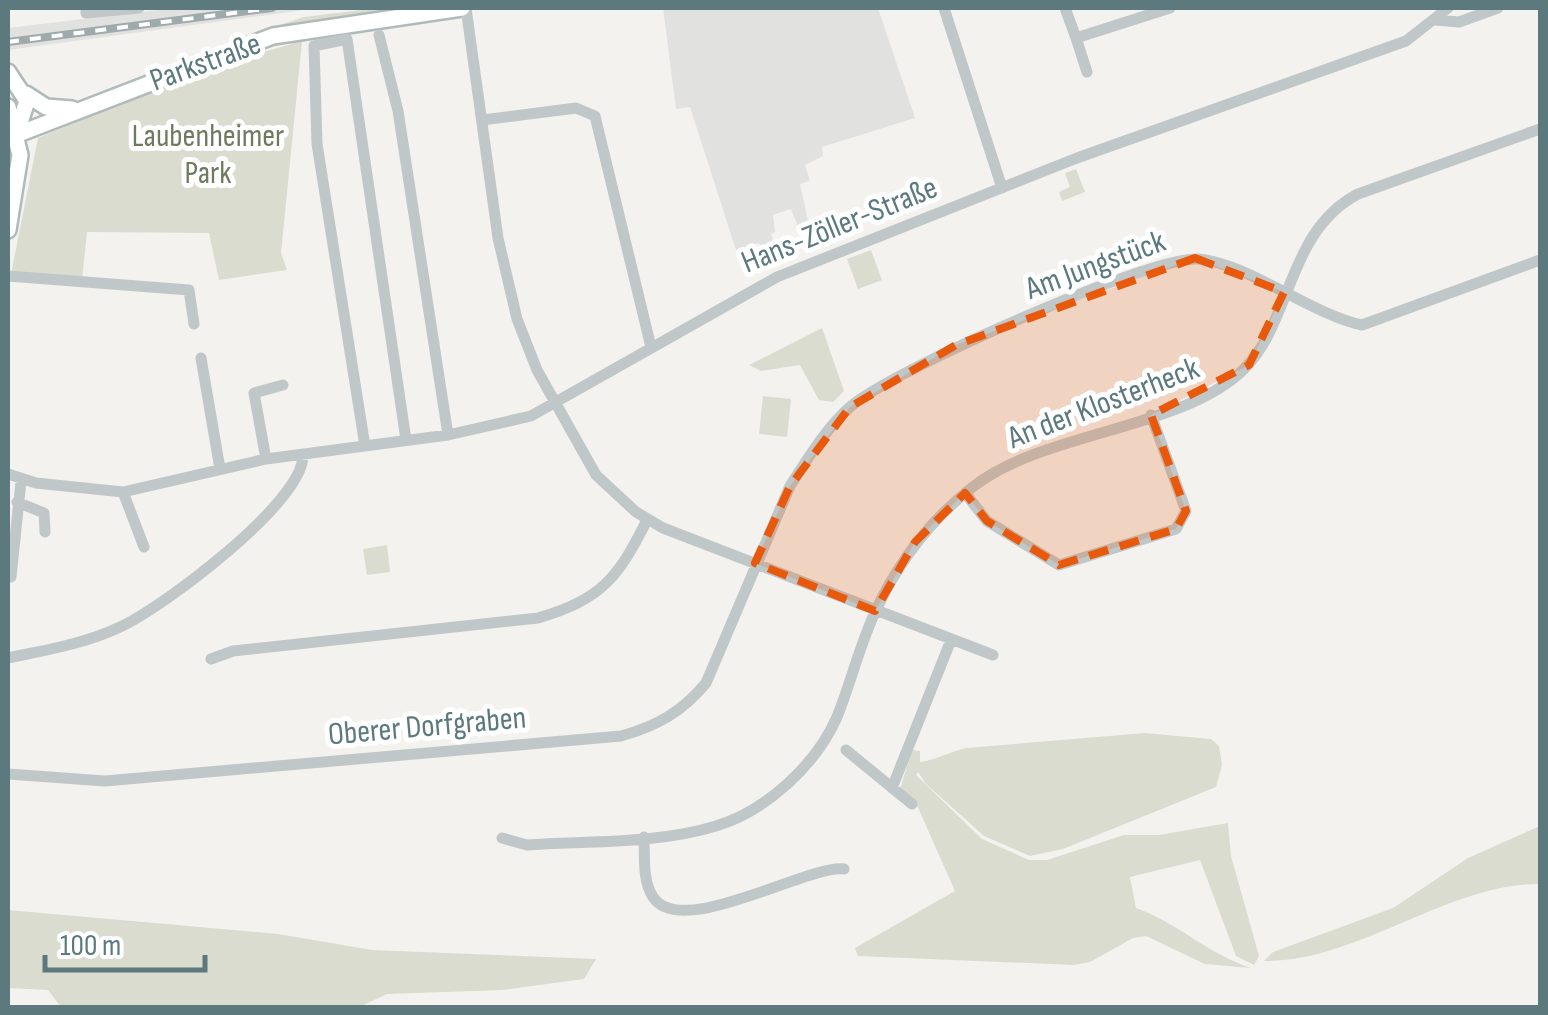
<svg xmlns="http://www.w3.org/2000/svg" width="1548" height="1015" font-family="'Sofia Sans Condensed',sans-serif">
<style>
.built{fill:#e1e2e0}
.green{fill:#d9dccf}
.lines{fill:none;stroke-linecap:round;stroke-linejoin:round}
.secondary-casing{stroke:#b0babb;stroke-width:20}
.street{stroke:#c0c7c8;stroke-width:11}
.secondary{stroke:#fff;stroke-width:15}
.rail-casing{stroke:#9eaaab;stroke-width:8}
.rail{stroke:#fff;stroke-width:4;stroke-dasharray:11;stroke-linecap:butt}
.marked{fill:#e8590c;fill-opacity:0.2;stroke:#e8590c;stroke-width:8;stroke-dasharray:20 12;stroke-linejoin:round}
.labels{text-anchor:middle;stroke-width:10;stroke-linejoin:round;paint-order:stroke}
.street-label{font-size:32px;fill:#5c7a7d;stroke:#fff}
.park-label{font-size:32px;fill:#6e7a5f;stroke:#fff}
</style>
<rect width="100%" height="100%" fill="#f4f2ef"/>
<path class="built" d="M 174,8 L 319,8 L 8,50 L 8,28 Z
M 663,8 L 878,8 L 915,118 L 822,147 L 823,156 L 805,165 L 810,181 L 800,184 L 810,229 L 800,232 L 791,209 L 773,215 L 775,232 L 771,234 L 777,255 L 764,258 L 759,243 L 736,250 L 690,107 L 676,109 Z"/>
<path class="green" d="M 378,8 L 415,8 L 304,22 L 243,37 L 304,17 Z
M 302,41 L 281,253 L 287,270 L 219,280 L 209,233 L 87,232 L 82,279 L 11,274 L 38,138 L 208,68 Z
M 1076,169 L 1085,192 L 1062,201 L 1059,192 L 1070,187 L 1065,173 Z
M 871,250 L 882,280 L 858,289 L 847,259 Z
M 822,328 L 844,391 L 833,402 L 819,400 L 800,365 L 761,371 L 749,365 Z
M 763,396 L 791,399 L 787,437 L 759,434 Z
M 387,545 L 390,572 L 367,575 L 363,549 Z
M 1145,733 L 1211,739 L 1219,746 L 1222,765 L 1216,787 L 1063,849 L 1030,856 L 984,836 L 926,784 L 918,772 L 916,775 L 982,839 L 1029,860 L 1047,860 L 1124,835 L 1159,835 L 1228,823 L 1231,856 L 1259,956 L 1254,965 L 1236,956 L 1200,860 L 1130,877 L 1136,908 C 1178,923 1208,954 1251,968 L 1205,964 L 1146,936 L 1133,938 L 1090,962 L 1074,965 L 858,956 L 855,948 L 955,891 L 915,801 L 900,789 L 912,750 L 920,751 L 920,762 C 936,760 949,752 966,748 Z
M 1540,826 L 1540,884 C 1448,883 1358,962 1264,961 L 1273,952 L 1393,908 L 1468,858 Z
M 8,910 L 278,934 L 372,950 L 596,959 L 584,979 L 503,990 L 387,994 L 359,1007 L 61,1007 L 48,990 L 8,988 Z"/>
<g class="lines">
<defs>
<path id="secondary" d="M 8,72 L 27,101 L 16,135
M 26,94 L 46,107 L 72,109
M 8,107 L 20,155 L 8,230
M 8,138 L 273,36 L 462,8"/>
</defs>
<use href="#secondary" class="secondary-casing"/>
<path class="street" d="M 86,8 L 86,13 L 139,8
M 466,8 L 498,238 L 517,319 L 537,370 L 596,475 L 636,512 L 663,528 L 993,655
M 944,8 L 1002,188
M 1065,8 L 1076,38 L 1170,8
M 1435,20 L 1459,22 L 1498,8
M 379,35 L 398,111 L 448,435
M 1076,38 L 1087,72
M 482,120 L 576,108 L 595,116 L 651,347
M 8,276 L 189,290 L 194,324
M 201,358 L 220,469
M 365,446 L 317,144 L 314,46 L 347,39 L 406,440
M 266,459 L 254,393 L 283,385
M 8,474 L 36,483 L 123,492 L 266,459 L 448,435 L 531,416 L 777,277 L 1077,158 L 1406,41 L 1448,8
M 123,492 L 144,547
M 965,493 L 987,521 L 1059,565 L 1176,529 L 1186,511 L 1151,415
M 17,502 L 44,513 L 45,532
M 11,577 L 21,481
M 8,658 C 46,650 84,644 120,627 C 162,608 304,502 303,455
M 211,659 L 233,651 L 538,618 C 602,599 618,578 647,520
M 846,750 L 912,804
M 8,774 L 105,781 L 621,736 C 657,726 682,712 706,683 L 790,486 C 807,460 826,428 850,407 C 890,371 1152,255 1199,259 C 1249,264 1311,314 1362,325 L 1540,260
M 892,788 L 951,640
M 644,837 C 645,856 642,880 653,897 C 681,940 806,865 844,869
M 502,838 L 527,845 C 587,841 658,844 716,826 C 766,811 816,765 837,717 C 851,682 860,644 876,610 C 899,561 931,519 974,486 C 1043,432 1184,429 1244,369 C 1292,322 1287,231 1358,194 L 1540,129"/>
<use href="#secondary" class="secondary"/>
<defs>
<path id="rail" d="M 8,42 L 272,8"/>
</defs>
<use href="#rail" class="rail-casing"/>
<use href="#rail" class="rail"/>
</g>
<path class="marked" d="M 1195,258 L 1284,292 L 1249,365 L 1151,415 L 1186,511 L 1176,529 L 1059,565 L 987,521 L 965,493 L 915,542 L 875,611 L 755,563 L 790,486 L 850,407 L 956,345 Z"/>
<g class="labels">
<g class="street-label">
<text transform="translate(205 61) rotate(-20)" y="11">Parkstraße</text>
<text transform="translate(839 224) rotate(-22)" y="11">Hans-Zöller-Straße</text>
<text transform="translate(1095 264) rotate(-20)" y="11">Am Jungstück</text>
<text transform="translate(1103 402) rotate(-21)" y="11">An der Klosterheck</text>
<text transform="translate(427 725) rotate(-5)" y="11">Oberer Dorfgraben</text>
</g>
<g class="park-label">
<text x="208" y="146">Laubenheimer<tspan x="208" dy="37">Park</tspan></text>
</g>
</g>
<rect width="1548" height="1015" fill="none" stroke="#5c7a7d" stroke-width="20"/>
<path d="M45 955v15h160v-15" fill="none" stroke="#5c7a7d" stroke-width="5"/>
<text x="60" y="955" font-size="30" fill="#5c7a7d" stroke="#ffffff" stroke-width="8" paint-order="stroke">100 m</text>
</svg>
